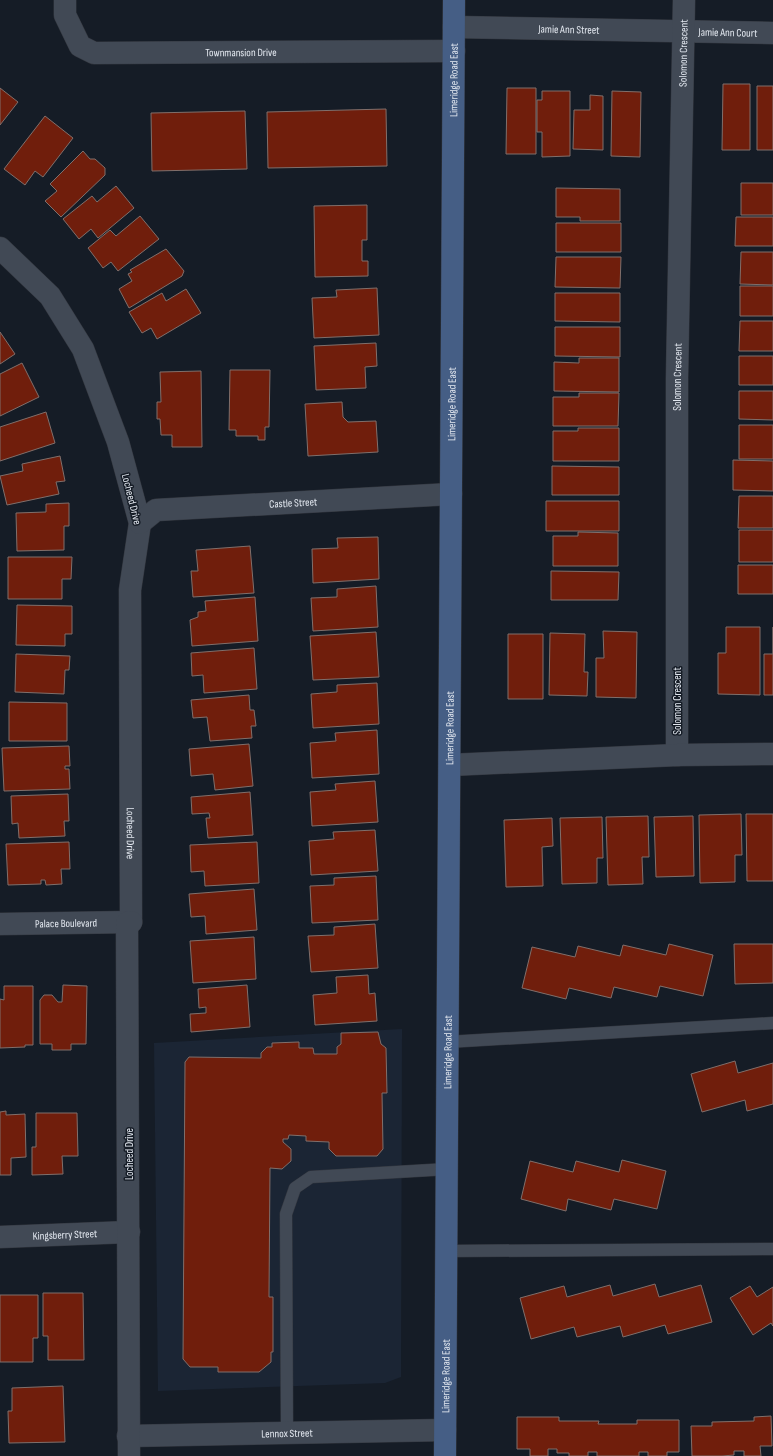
<svg xmlns="http://www.w3.org/2000/svg" width="773" height="1456" font-family="'Sofia Sans Condensed',sans-serif">
<style>
.built{fill:#1b2534}
.building{fill:#701e0c;stroke:#806f6b}
.lines{fill:none;stroke-linecap:round;stroke-linejoin:round}
.lane-casing{stroke:#343840;stroke-width:13}
.street-casing{stroke:#343840;stroke-width:23}
.secondary-casing{stroke:#343840;stroke-width:23}
.lane{stroke:#414955;stroke-width:12}
.street{stroke:#414955;stroke-width:22}
.secondary{stroke:#455e85;stroke-width:22}
.labels{text-anchor:middle;stroke-width:3;stroke-linejoin:round;paint-order:stroke}
.street-label{font-size:11px;fill:#e3e8f0;stroke:#151c26}
</style>
<rect width="100%" height="100%" fill="#151c26"/>
<path class="built" d="M 402,1029 L 401,1377 L 385,1383 L 158,1391 L 154,1043 Z"/>
<path class="building" d="M 723,84 L 750,84 L 750,150 L 722,150 Z
M 757,86 L 773,86 L 773,150 L 757,150 Z
M 0,88 L 18,102 L 0,125 Z
M 507,88 L 536,88 L 536,154 L 506,154 Z
M 542,91 L 570,91 L 570,156 L 542,157 L 542,132 L 537,132 L 537,100 L 542,100 Z
M 612,91 L 641,92 L 640,157 L 611,156 Z
M 590,95 L 603,96 L 603,150 L 573,149 L 574,110 L 590,110 Z
M 386,109 L 387,166 L 268,168 L 267,112 Z
M 245,111 L 247,169 L 152,171 L 151,113 Z
M 45,116 L 73,138 L 43,177 L 35,171 L 25,185 L 4,169 Z
M 83,151 L 90,159 L 95,159 L 105,168 L 105,175 L 61,217 L 45,201 L 57,191 L 50,184 Z
M 741,183 L 773,183 L 773,215 L 741,215 Z
M 116,186 L 134,208 L 98,238 L 91,229 L 79,239 L 63,219 L 92,196 L 97,202 Z
M 556,188 L 620,189 L 620,221 L 580,221 L 580,217 L 556,217 Z
M 367,205 L 367,240 L 362,240 L 362,261 L 368,261 L 368,276 L 315,277 L 314,206 Z
M 140,216 L 159,239 L 118,271 L 111,262 L 103,268 L 88,248 L 110,230 L 116,236 Z
M 736,217 L 773,217 L 773,246 L 735,246 Z
M 556,223 L 621,223 L 621,252 L 556,252 Z
M 166,249 L 184,271 L 182,276 L 129,308 L 119,289 L 132,281 L 128,274 L 132,272 L 130,270 Z
M 741,252 L 773,252 L 773,285 L 740,284 Z
M 556,257 L 621,257 L 620,288 L 555,287 Z
M 740,286 L 773,286 L 773,316 L 740,316 Z
M 377,288 L 379,335 L 314,338 L 312,298 L 337,297 L 336,290 Z
M 186,289 L 201,313 L 157,339 L 151,328 L 142,333 L 129,312 L 162,293 L 166,301 Z
M 555,293 L 620,293 L 620,322 L 555,321 Z
M 740,321 L 773,321 L 773,351 L 739,351 Z
M 555,327 L 620,327 L 620,357 L 555,356 Z
M 0,332 L 15,354 L 0,364 Z
M 376,343 L 377,366 L 365,367 L 366,388 L 316,390 L 314,346 Z
M 739,356 L 773,356 L 773,385 L 739,385 Z
M 579,358 L 619,358 L 619,392 L 554,391 L 554,362 L 579,363 Z
M 22,363 L 39,397 L 0,416 L 0,374 Z
M 230,370 L 270,370 L 269,427 L 265,427 L 265,440 L 258,440 L 258,436 L 236,436 L 236,430 L 229,430 Z
M 201,371 L 202,447 L 172,447 L 172,435 L 161,435 L 160,419 L 157,419 L 157,402 L 161,402 L 160,372 Z
M 739,391 L 773,391 L 773,420 L 739,419 Z
M 579,393 L 619,393 L 618,426 L 553,426 L 553,397 L 579,397 Z
M 342,402 L 343,417 L 348,422 L 376,421 L 378,452 L 308,456 L 305,404 Z
M 46,412 L 55,443 L 0,461 L 0,427 Z
M 739,425 L 773,425 L 773,459 L 739,459 Z
M 578,428 L 619,428 L 619,461 L 553,461 L 553,431 L 578,431 Z
M 60,456 L 65,481 L 56,482 L 59,494 L 7,505 L 0,476 L 23,471 L 22,464 Z
M 733,460 L 773,461 L 773,491 L 733,490 Z
M 552,466 L 619,467 L 619,495 L 552,495 Z
M 739,496 L 773,496 L 773,528 L 738,528 Z
M 546,501 L 619,501 L 619,531 L 546,531 Z
M 69,503 L 69,526 L 64,526 L 64,550 L 17,551 L 16,513 L 46,512 L 46,504 Z
M 739,530 L 773,530 L 773,562 L 739,562 Z
M 578,532 L 618,533 L 618,566 L 553,566 L 553,536 L 578,536 Z
M 378,537 L 379,579 L 313,583 L 312,549 L 338,548 L 337,538 Z
M 250,546 L 254,593 L 193,597 L 191,571 L 198,571 L 196,550 Z
M 8,557 L 72,557 L 71,579 L 62,579 L 62,599 L 8,599 Z
M 738,565 L 773,565 L 773,594 L 738,594 Z
M 551,571 L 619,572 L 618,600 L 551,600 Z
M 376,586 L 378,627 L 313,631 L 311,598 L 337,597 L 337,589 Z
M 255,597 L 258,641 L 192,646 L 190,620 L 198,617 L 198,612 L 206,611 L 205,601 Z
M 17,605 L 72,606 L 72,634 L 65,634 L 65,646 L 16,645 Z
M 726,627 L 760,627 L 760,695 L 718,694 L 718,653 L 726,653 Z
M 773,627 L 773,695 L 764,695 L 764,654 L 773,654 Z
M 603,631 L 637,632 L 636,698 L 596,697 L 596,658 L 604,658 Z
M 376,632 L 379,677 L 313,680 L 310,636 Z
M 550,633 L 585,634 L 584,672 L 588,672 L 587,696 L 549,695 Z
M 508,634 L 543,634 L 543,699 L 508,699 Z
M 254,648 L 257,689 L 204,693 L 203,675 L 192,676 L 191,653 Z
M 16,654 L 70,656 L 69,670 L 65,670 L 64,694 L 15,692 Z
M 377,683 L 379,724 L 313,728 L 311,694 L 337,692 L 337,685 Z
M 249,695 L 250,710 L 254,710 L 256,726 L 251,726 L 252,738 L 210,741 L 207,717 L 193,718 L 191,700 Z
M 9,702 L 67,703 L 67,741 L 9,741 Z
M 377,730 L 379,774 L 312,778 L 310,743 L 336,741 L 335,733 Z
M 249,744 L 253,786 L 215,790 L 213,774 L 191,776 L 189,749 Z
M 69,746 L 70,766 L 65,766 L 65,769 L 69,769 L 70,789 L 4,791 L 2,748 Z
M 375,781 L 378,822 L 312,826 L 310,792 L 336,790 L 335,784 Z
M 250,792 L 253,835 L 208,838 L 206,818 L 210,818 L 209,813 L 192,814 L 191,797 Z
M 68,794 L 69,821 L 64,821 L 65,836 L 19,838 L 18,823 L 12,824 L 11,796 Z
M 741,814 L 742,855 L 735,855 L 735,882 L 700,883 L 699,815 Z
M 746,814 L 773,814 L 773,881 L 747,881 Z
M 648,816 L 649,857 L 642,857 L 643,884 L 608,885 L 606,817 Z
M 693,816 L 694,876 L 656,877 L 654,817 Z
M 602,817 L 603,858 L 597,858 L 597,883 L 562,884 L 560,818 Z
M 552,818 L 553,846 L 542,847 L 543,886 L 506,887 L 504,820 Z
M 375,830 L 378,871 L 311,875 L 309,841 L 334,839 L 333,832 Z
M 69,842 L 70,869 L 61,869 L 62,884 L 46,885 L 45,880 L 41,880 L 41,884 L 8,885 L 6,844 Z
M 257,842 L 259,883 L 205,886 L 204,871 L 191,872 L 190,845 Z
M 376,876 L 378,920 L 312,923 L 310,886 L 334,885 L 334,878 Z
M 254,889 L 257,930 L 206,934 L 205,916 L 191,917 L 189,894 Z
M 375,924 L 378,968 L 311,972 L 308,936 L 334,935 L 334,927 Z
M 254,937 L 256,979 L 193,983 L 190,941 Z
M 669,944 L 713,955 L 703,996 L 660,986 L 657,997 L 614,987 L 611,998 L 569,988 L 566,999 L 522,988 L 532,947 L 575,957 L 578,946 L 620,956 L 623,945 L 666,955 Z
M 734,944 L 773,944 L 773,983 L 735,984 Z
M 368,975 L 369,994 L 375,993 L 377,1021 L 315,1025 L 313,995 L 337,993 L 336,977 Z
M 63,985 L 87,986 L 86,1044 L 71,1044 L 71,1050 L 52,1050 L 52,1044 L 40,1044 L 40,1000 L 44,995 L 52,995 L 58,1002 L 62,1002 Z
M 247,985 L 250,1027 L 191,1032 L 190,1014 L 206,1013 L 206,1007 L 199,1008 L 198,989 Z
M 4,986 L 33,986 L 33,1045 L 25,1045 L 25,1047 L 0,1048 L 0,999 L 4,1000 Z
M 378,1032 L 381,1044 L 386,1048 L 387,1093 L 382,1093 L 383,1149 L 377,1156 L 336,1156 L 329,1149 L 329,1142 L 306,1141 L 306,1136 L 289,1135 L 288,1139 L 283,1139 L 283,1142 L 291,1149 L 291,1161 L 282,1169 L 270,1168 L 269,1297 L 273,1297 L 273,1352 L 271,1352 L 271,1362 L 259,1372 L 218,1372 L 218,1367 L 190,1367 L 183,1359 L 185,1062 L 189,1057 L 261,1058 L 261,1053 L 267,1047 L 272,1047 L 272,1043 L 299,1042 L 299,1048 L 313,1048 L 314,1054 L 337,1054 L 337,1047 L 341,1044 L 341,1033 Z
M 735,1061 L 738,1073 L 773,1063 L 773,1104 L 747,1111 L 745,1100 L 702,1112 L 691,1074 Z
M 6,1111 L 6,1115 L 25,1114 L 26,1157 L 11,1158 L 11,1175 L 0,1175 L 0,1112 Z
M 36,1113 L 77,1113 L 78,1156 L 62,1156 L 63,1174 L 32,1175 L 32,1147 L 36,1147 Z
M 622,1160 L 666,1171 L 657,1209 L 614,1199 L 611,1210 L 568,1199 L 566,1211 L 521,1199 L 530,1161 L 573,1172 L 576,1161 L 619,1172 Z
M 655,1284 L 659,1297 L 701,1285 L 712,1322 L 668,1334 L 665,1325 L 623,1337 L 620,1326 L 577,1337 L 574,1327 L 531,1339 L 520,1298 L 564,1286 L 567,1297 L 610,1285 L 613,1296 Z
M 750,1286 L 757,1297 L 773,1287 L 773,1326 L 771,1323 L 753,1335 L 730,1298 Z
M 43,1293 L 83,1293 L 84,1360 L 48,1360 L 48,1336 L 43,1336 Z
M 0,1295 L 38,1295 L 38,1338 L 33,1338 L 33,1362 L 0,1362 Z
M 63,1386 L 65,1442 L 9,1443 L 8,1411 L 12,1411 L 12,1388 Z
M 771,1416 L 772,1446 L 760,1446 L 761,1456 L 744,1456 L 744,1451 L 734,1451 L 734,1455 L 722,1456 L 692,1456 L 691,1426 L 712,1426 L 712,1422 L 754,1421 L 754,1417 Z
M 517,1417 L 559,1417 L 559,1421 L 599,1421 L 598,1424 L 637,1424 L 637,1420 L 679,1420 L 679,1452 L 667,1452 L 667,1456 L 648,1456 L 648,1452 L 639,1452 L 639,1456 L 597,1456 L 597,1452 L 588,1452 L 588,1456 L 569,1456 L 569,1453 L 557,1453 L 557,1449 L 548,1449 L 548,1456 L 530,1456 L 530,1449 L 517,1449 Z"/>
<g class="lines">
<defs>
<path id="lane" d="M 447,1042 L 773,1023
M 448,1251 L 773,1249
M 287,1432 L 286,1214 L 295,1188 L 311,1177 L 448,1169"/>
<g id="street">
<path id="s1" d="M 65,0 L 65,15 L 80,46 L 94,53 L 454,51"/>
<path id="s2" d="M 454,27 L 773,33"/>
<path id="s3" d="M 0,248 L 50,296 L 83,349 L 118,442 L 140,523 L 130,590 L 131,922"/>
<path id="s4" d="M 140,523 L 156,510 L 451,494"/>
<path id="s5" d="M 677,755 L 677,378 L 684,0"/>
<path d="M 450,765 L 677,755 L 773,754"/>
<path id="s6" d="M 0,924 L 131,922"/>
<path id="s7" d="M 0,1237 L 129,1232"/>
<path id="s8" d="M 128,1436 L 445,1430"/>
<path d="M 129,1456 L 127,923 L 131,922"/>
</g>
<g id="secondary">
<path id="s9" d="M 445,1456 L 454,0"/>
</g>
</defs>
<use href="#lane" class="lane-casing"/>
<use href="#street" class="street-casing"/>
<use href="#secondary" class="secondary-casing"/>
<use href="#lane" class="lane"/>
<use href="#street" class="street"/>
<use href="#secondary" class="secondary"/>
</g>
<g class="labels">
<g class="street-label">
<text dy="4" stroke="none"><textPath href="#s2" startOffset="115">Jamie Ann Street</textPath></text>
<text dy="4" stroke="none"><textPath href="#s2" startOffset="274">Jamie Ann Court</textPath></text>
<text dy="4" stroke="none"><textPath href="#s1" startOffset="212">Townmansion Drive</textPath></text>
<text dy="4" stroke="none"><textPath href="#s5" startOffset="702">Solomon Crescent</textPath></text>
<text dy="4" stroke="none"><textPath href="#s9" startOffset="1376">Limeridge Road East</textPath></text>
<text dy="4" stroke="none"><textPath href="#s5" startOffset="378">Solomon Crescent</textPath></text>
<text dy="4" stroke="none"><textPath href="#s9" startOffset="1052">Limeridge Road East</textPath></text>
<text transform="translate(132 499) rotate(76)" y="4">Locheed Drive</text>
<text dy="4" stroke="none"><textPath href="#s4" startOffset="158">Castle Street</textPath></text>
<text transform="translate(677 701) rotate(-90)" y="4">Solomon Crescent</text>
<text dy="4" stroke="none"><textPath href="#s9" startOffset="728">Limeridge Road East</textPath></text>
<text dy="4" stroke="none"><textPath href="#s3" startOffset="626">Locheed Drive</textPath></text>
<text dy="4" stroke="none"><textPath href="#s6" startOffset="66">Palace Boulevard</textPath></text>
<text dy="4" stroke="none"><textPath href="#s9" startOffset="404">Limeridge Road East</textPath></text>
<text transform="translate(129 1154) rotate(-90)" y="4">Locheed Drive</text>
<text dy="4" stroke="none"><textPath href="#s7" startOffset="65">Kingsberry Street</textPath></text>
<text dy="4" stroke="none"><textPath href="#s9" startOffset="80">Limeridge Road East</textPath></text>
<text dy="4" stroke="none"><textPath href="#s8" startOffset="159">Lennox Street</textPath></text>
</g>
</g>
</svg>
